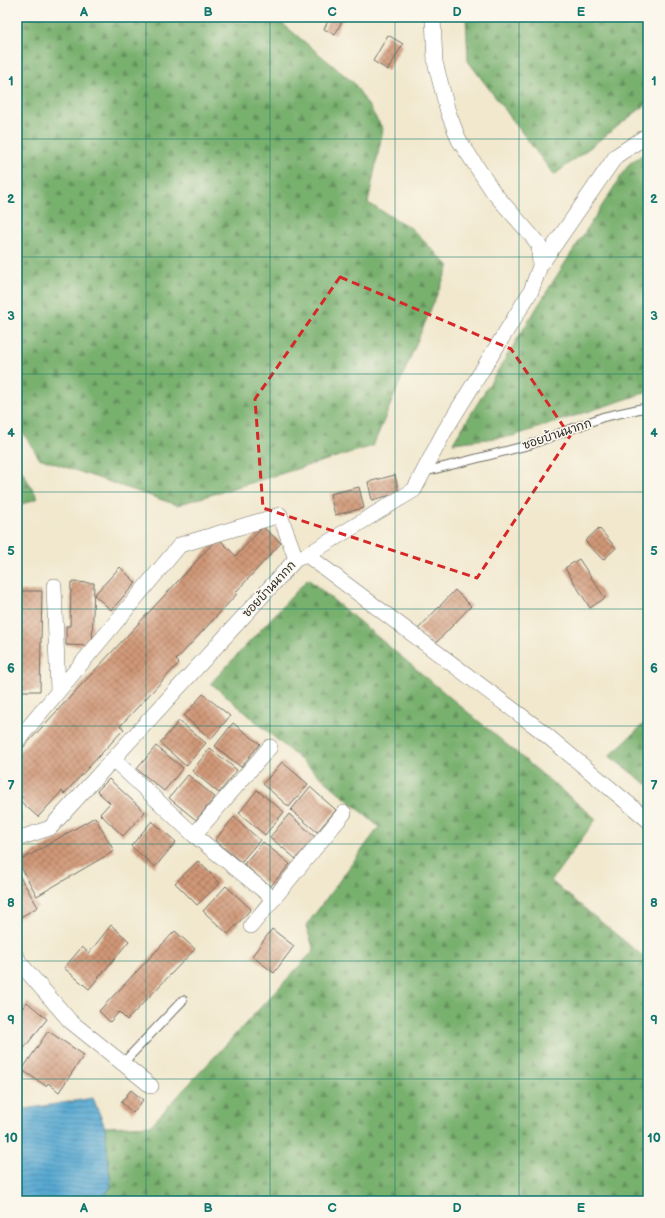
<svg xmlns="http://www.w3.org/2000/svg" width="665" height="1218" font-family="'Balsamiq Sans','Playpen Sans Thai',sans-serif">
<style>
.forest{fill:url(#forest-firs);stroke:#526e4c}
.water{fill:url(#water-rules);stroke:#406a7e}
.building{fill:url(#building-cross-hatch)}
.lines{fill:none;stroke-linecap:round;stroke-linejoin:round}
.service-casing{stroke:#706d64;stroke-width:10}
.minor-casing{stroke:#706d64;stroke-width:16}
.service{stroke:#fff;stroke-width:8}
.minor{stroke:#fff;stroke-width:15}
.marked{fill:none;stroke:#d62828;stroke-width:3;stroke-dasharray:8 5;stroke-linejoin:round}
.grid{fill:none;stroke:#0f766e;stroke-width:1;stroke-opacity:0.55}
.labels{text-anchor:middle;stroke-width:3.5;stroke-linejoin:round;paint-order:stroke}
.street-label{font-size:12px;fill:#2b2b2b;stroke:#fbf7ec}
.neatline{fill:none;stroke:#0f766e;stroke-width:1.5}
.grid-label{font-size:13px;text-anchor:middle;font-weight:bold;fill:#0f766e}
</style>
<defs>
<pattern id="forest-firs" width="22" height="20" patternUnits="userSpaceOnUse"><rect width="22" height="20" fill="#78b06e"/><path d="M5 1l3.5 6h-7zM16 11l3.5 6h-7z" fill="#638f5b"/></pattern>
<pattern id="water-rules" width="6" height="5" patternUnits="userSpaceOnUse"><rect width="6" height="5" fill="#56a8d1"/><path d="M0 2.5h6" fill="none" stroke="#4789aa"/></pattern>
<pattern id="building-cross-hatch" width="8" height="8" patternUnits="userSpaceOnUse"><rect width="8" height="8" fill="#d09777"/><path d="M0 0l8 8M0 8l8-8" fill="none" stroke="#a97b62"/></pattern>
</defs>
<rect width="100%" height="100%" fill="#fbf7ec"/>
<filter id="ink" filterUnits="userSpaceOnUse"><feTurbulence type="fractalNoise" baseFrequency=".025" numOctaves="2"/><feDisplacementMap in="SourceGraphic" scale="8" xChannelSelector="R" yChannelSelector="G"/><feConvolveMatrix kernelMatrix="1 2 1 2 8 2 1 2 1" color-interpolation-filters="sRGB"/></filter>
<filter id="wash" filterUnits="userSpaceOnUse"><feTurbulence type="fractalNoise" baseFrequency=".012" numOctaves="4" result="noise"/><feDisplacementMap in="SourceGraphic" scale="16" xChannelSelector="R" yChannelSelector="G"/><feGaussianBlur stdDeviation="0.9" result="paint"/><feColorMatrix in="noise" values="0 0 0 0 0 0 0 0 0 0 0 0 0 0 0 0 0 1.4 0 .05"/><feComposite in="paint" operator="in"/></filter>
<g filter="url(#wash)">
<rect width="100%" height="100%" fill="#f1e8ce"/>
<path class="forest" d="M 17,17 L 152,18 L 283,24 L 354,83 L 383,129 L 368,203 L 411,228 L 449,266 L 373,446 L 177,505 L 39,458 L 17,423 Z
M 466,17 L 648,17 L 648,103 L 554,175 L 468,61 Z
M 648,151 L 648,392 L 513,436 L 453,443 L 554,280 L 629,164 Z
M 17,463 L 38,498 L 17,506 Z
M 308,579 L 596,819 L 551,881 L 640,954 L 648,957 L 648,1201 L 101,1201 L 111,1187 L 105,1127 L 151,1125 L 314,950 L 306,926 L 379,827 L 211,683 Z
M 648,720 L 648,785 L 609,756 Z"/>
<path class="water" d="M 93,1098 L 105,1127 L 111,1187 L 101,1201 L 17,1201 L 17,1109 L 19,1110 Z"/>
<g id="blocks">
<path class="building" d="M 330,17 L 344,17 L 335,35 L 324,29 Z
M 388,35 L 403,44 L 388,70 L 373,61 Z
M 395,475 L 399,493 L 372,500 L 368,482 Z
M 359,487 L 364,508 L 335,515 L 330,494 Z
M 263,527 L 281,543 L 235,593 L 237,594 L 176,660 L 179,663 L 120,726 L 124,729 L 64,794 L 62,791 L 38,817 L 19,800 L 22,797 L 17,793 L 17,754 L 218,538 L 236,556 Z
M 599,528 L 616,548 L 603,560 L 585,541 Z
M 579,559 L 605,598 L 590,608 L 565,568 Z
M 120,567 L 136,583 L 111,610 L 94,595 Z
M 71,582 L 94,583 L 92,646 L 66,645 L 66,626 L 70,626 Z
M 455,590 L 471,606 L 434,645 L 418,629 Z
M 17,591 L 42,591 L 40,691 L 17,691 Z
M 203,694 L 230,716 L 211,739 L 184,716 Z
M 179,721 L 206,743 L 186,766 L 160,743 Z
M 233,723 L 260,744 L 241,767 L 215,746 Z
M 156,746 L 183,768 L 164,791 L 137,769 Z
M 210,748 L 237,770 L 219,793 L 192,771 Z
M 282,762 L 308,784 L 289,807 L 263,784 Z
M 188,775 L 215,797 L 196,820 L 169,798 Z
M 109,779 L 145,812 L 123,836 L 100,814 L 110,803 L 97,791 Z
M 310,787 L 336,810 L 317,832 L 291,810 Z
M 257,790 L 284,812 L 265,835 L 239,813 Z
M 17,803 L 22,820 L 17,821 Z
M 289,814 L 315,837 L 296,859 L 270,837 Z
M 95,817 L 114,851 L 37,896 L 18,862 Z
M 234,817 L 260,840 L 241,862 L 215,840 Z
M 152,821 L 176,842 L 155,867 L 131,846 Z
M 263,842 L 290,864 L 270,887 L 244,864 Z
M 198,861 L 220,883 L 197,905 L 175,883 Z
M 17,872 L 38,907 L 17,919 Z
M 226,886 L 251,909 L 228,934 L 203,911 Z
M 111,925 L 129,941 L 89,989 L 64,968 L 82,947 L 89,953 Z
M 272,929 L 294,946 L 274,973 L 252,956 Z
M 175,931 L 195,949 L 127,1020 L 119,1012 L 110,1022 L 99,1011 Z
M 27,1002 L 47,1019 L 17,1057 L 17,1015 Z
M 48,1031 L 84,1055 L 59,1092 L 48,1083 L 46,1086 L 22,1070 Z
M 131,1090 L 143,1100 L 133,1113 L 121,1102 Z"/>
</g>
</g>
<g filter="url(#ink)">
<use href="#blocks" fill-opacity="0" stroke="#706d64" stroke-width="1"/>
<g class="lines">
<defs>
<path id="service" d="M 424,472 L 529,445 L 603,417 L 648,407
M 123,1063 L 183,1000"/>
<path id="minor" d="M 540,266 L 616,156 L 648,135
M 307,555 L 539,729 L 648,820
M 54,586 L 58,691
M 17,741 L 180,545 L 280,515 L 296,559
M 113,759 L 194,835 L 274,899
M 194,835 L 270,747
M 17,839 L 50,828 L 296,559 L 307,555 L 414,490 L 444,432 L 531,291 L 540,266 L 539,245 L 530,234 L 494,193 L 459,140 L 448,112 L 435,62 L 433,17
M 251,926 L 344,813
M 17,957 L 19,962 L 70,1021 L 151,1086"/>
</defs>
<use href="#service" class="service-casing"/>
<use href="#minor" class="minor-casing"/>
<use href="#service" class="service"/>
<use href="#minor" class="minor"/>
</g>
</g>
<path class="marked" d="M 340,277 L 511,349 L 570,436 L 477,578 L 263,508 L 255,399 Z"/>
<path class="grid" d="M 146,17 L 146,1201M 270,17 L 270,1201M 395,17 L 395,1201M 519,17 L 519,1201M 17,139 L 648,139M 17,257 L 648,257M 17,374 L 648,374M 17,492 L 648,492M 17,609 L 648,609M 17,726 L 648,726M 17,844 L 648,844M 17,961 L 648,961M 17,1079 L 648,1079"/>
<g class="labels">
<g class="street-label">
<text transform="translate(557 434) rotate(-19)" y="4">ซอยบ้านนากก</text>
<text transform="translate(269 589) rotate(-47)" y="4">ซอยบ้านนากก</text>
</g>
</g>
<rect width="665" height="1218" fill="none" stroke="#fbf7ec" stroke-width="44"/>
<rect x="22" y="22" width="621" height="1174" class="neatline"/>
<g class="grid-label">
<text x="84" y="16">A</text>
<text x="208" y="16">B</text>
<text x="332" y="16">C</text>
<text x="457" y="16">D</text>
<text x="581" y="16">E</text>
<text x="11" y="85">1</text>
<text x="654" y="85">1</text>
<text x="11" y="203">2</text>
<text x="654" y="203">2</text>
<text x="11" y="320">3</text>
<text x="654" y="320">3</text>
<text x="11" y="437">4</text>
<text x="654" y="437">4</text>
<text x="11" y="555">5</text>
<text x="654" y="555">5</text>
<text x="11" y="672">6</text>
<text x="654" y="672">6</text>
<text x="11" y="790">7</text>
<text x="654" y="790">7</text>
<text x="11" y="907">8</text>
<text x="654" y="907">8</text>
<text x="11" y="1024">9</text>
<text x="654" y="1024">9</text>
<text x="11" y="1142">10</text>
<text x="654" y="1142">10</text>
<text x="84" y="1212">A</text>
<text x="208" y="1212">B</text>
<text x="332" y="1212">C</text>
<text x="457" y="1212">D</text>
<text x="581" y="1212">E</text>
</g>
</svg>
